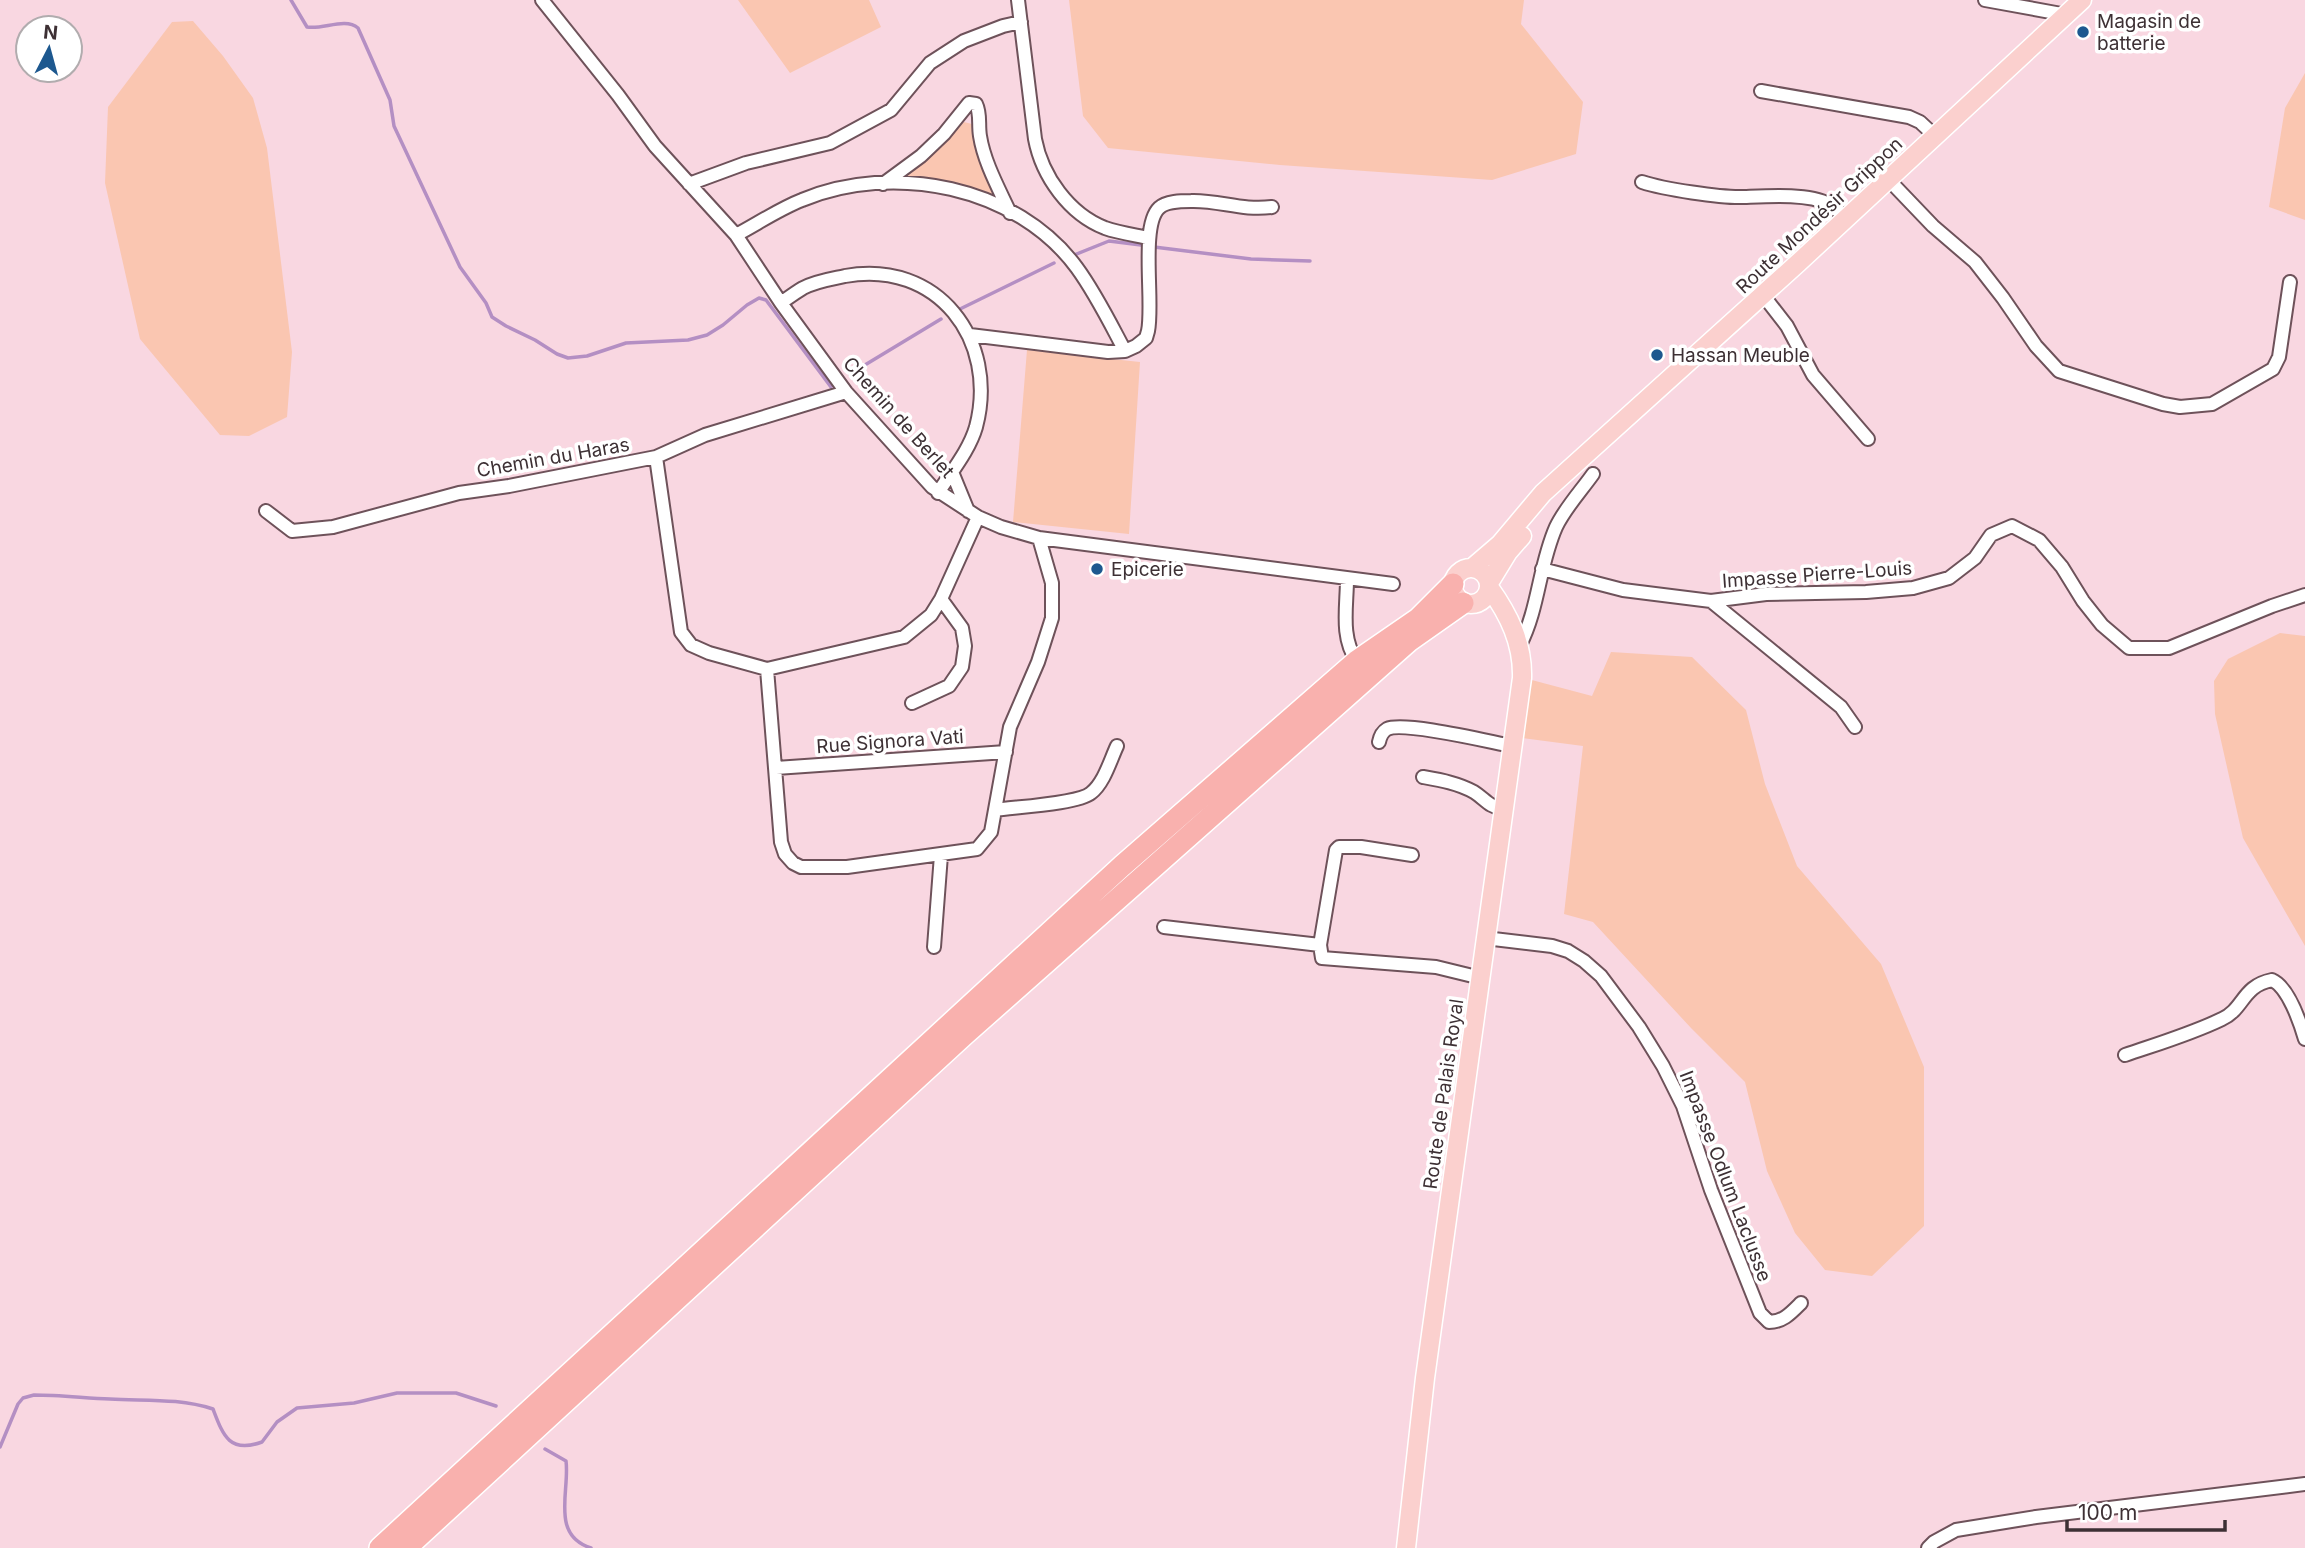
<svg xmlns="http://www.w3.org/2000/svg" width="2305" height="1548" font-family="Inter,sans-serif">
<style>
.green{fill:#fac6b1}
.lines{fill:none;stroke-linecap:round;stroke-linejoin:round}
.stream{stroke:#b48fc3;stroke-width:3.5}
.street-casing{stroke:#6e525a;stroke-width:16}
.primary-casing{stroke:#fff;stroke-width:21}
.highway-casing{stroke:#fff;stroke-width:24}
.street{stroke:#fff;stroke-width:12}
.primary{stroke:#fbd0ce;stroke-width:18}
.highway{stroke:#f9b1ae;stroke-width:21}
.poi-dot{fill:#1d588f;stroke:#fff;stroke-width:2.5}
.labels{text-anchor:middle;stroke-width:7;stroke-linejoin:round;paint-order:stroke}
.poi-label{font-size:19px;fill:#3d3034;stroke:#fff;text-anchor:start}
.street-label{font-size:19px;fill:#3d3034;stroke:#fff}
</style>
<rect width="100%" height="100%" fill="#f9d7e1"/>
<path class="green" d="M 738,0 L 869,0 L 881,27 L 790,73 Z
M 1069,0 L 1524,0 L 1521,24 L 1583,102 L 1576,154 L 1492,180 L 1280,165 L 1108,148 L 1083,116 Z
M 193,21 L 223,56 L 253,98 L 267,148 L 292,352 L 287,417 L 249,436 L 220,435 L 140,339 L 105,183 L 108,107 L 172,22 Z
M 2305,73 L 2305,220 L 2269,207 L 2285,108 Z
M 964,122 L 972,124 L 975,129 L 981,160 L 998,202 L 962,184 L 943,180 L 904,178 L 933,154 Z
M 1027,350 L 1140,362 L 1129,534 L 1013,522 Z
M 2280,633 L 2305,636 L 2305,946 L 2243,838 L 2215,714 L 2214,681 L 2228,659 Z
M 1611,652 L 1692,657 L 1746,710 L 1765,784 L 1797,866 L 1881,964 L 1924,1067 L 1924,1226 L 1872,1276 L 1825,1270 L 1795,1233 L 1767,1171 L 1745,1082 L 1691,1028 L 1593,922 L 1564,914 L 1583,746 L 1522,738 L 1528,679 L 1592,696 Z"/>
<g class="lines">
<path class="stream" d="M 291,0 L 307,27 C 323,30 345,17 358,28 L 390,100 L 394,126 L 460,267 L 486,303 L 492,317 L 506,326 L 535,340 L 557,354 L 568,358 L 587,356 L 626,343 L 688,340 L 707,335 L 723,325 L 747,305 L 759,298 L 766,300 L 831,387
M 1154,247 L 1251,259 L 1310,261
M 1074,255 L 1109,241 L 1141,245
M 958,310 L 1054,263
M 850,374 L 941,319
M 0,1447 L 18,1404 L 23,1398 L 34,1395 C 59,1395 85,1398 110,1399 C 146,1401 179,1398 213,1409 C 223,1435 229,1454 262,1442 L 277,1422 L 297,1408 L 354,1403 L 397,1393 L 456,1393 L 496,1406
M 545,1449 L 566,1461 C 570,1491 550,1535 591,1548"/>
<defs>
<path id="street" d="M 542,0 L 618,95 L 655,146 L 736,235 L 781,303 L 846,392 L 932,487 L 978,517 L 1001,527 L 1039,538 L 1393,584
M 1018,0 L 1035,139 C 1042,176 1069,214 1105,228 C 1119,233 1135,235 1149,238
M 1985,0 L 2067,15
M 1761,91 L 1909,117 L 1920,122 L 1935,136
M 1888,179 L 1933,226 L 1975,262 L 2003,298 L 2036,346 L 2059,371 L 2163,404 L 2180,407 L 2212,404 L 2273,369 L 2279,357 L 2290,282
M 1642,182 C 1663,189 1721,198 1744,197 C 1767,196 1808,193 1829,204 C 1835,208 1841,214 1846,218
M 689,184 L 746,163 L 830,143 L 891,110 L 930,63 L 964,41 L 1003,26 L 1021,22
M 883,184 L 921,156 L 944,134 L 969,103 L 976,104 C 981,114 978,124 980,136 C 984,162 999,189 1010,213
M 736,235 C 757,224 779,209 802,200 C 893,162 1017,186 1077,268 C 1096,294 1110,323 1125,351
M 1763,295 L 1787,326 L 1813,375 L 1868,439
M 781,303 C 788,298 796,292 803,288 C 816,281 831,279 845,276 C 937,259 999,340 976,427 C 969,451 951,472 938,493
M 970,335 L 1108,352 L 1125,351 L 1136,346 L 1146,338 L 1148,331 C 1154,303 1140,226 1159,208 C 1166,201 1182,201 1191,201 C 1219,200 1242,211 1272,207
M 656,457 L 681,632 L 691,645 L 709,653 L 767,669 L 904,637 L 931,615 L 941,599 L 978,517
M 952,472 L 968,511
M 266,511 L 292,531 L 333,527 L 459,493 L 509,486 L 656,457 L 705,435 L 846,392
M 1542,569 L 1623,590 L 1711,601 L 1766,594 L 1866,592 L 1913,588 L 1949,578 L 1975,558 L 1991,535 L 2012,526 L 2039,540 L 2062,567 L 2083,601 L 2102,625 L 2129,648 L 2169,648 L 2272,606 L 2305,595
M 1347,579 C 1347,606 1340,638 1357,661
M 1711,601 L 1841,707 L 1855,727
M 1520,645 C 1539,608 1539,565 1556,527 C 1565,508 1581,491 1593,474
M 767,669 L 781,842 L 785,854 L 793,863 L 801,867 L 847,867 L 977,849 L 991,832 L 1010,727 L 1038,662 L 1052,618 L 1052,583 L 1039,538
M 912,703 L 949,686 L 962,667 L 965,646 L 962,628 L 941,599
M 1379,742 C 1380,737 1382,732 1387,729 C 1404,721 1490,742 1512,746
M 776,768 L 1006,752
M 1423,777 C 1440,780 1458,783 1474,792 C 1485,799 1489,807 1503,809
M 995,810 C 1014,807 1078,804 1091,793 C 1104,783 1110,761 1117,746
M 1412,855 L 1361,847 L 1339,847 L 1336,850 L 1320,945 L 1322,958 L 1436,967 L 1481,978
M 1164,927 L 1320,945
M 1485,938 L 1552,946 L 1568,951 L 1584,961 L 1601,976 L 1639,1027 L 1663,1066 L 1683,1106 L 1711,1190 L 1760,1313 L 1769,1322 C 1783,1322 1791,1313 1801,1303
M 934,947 L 941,855
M 2125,1055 C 2157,1044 2191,1034 2222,1019 C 2244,1009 2242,986 2272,980 C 2288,987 2300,1022 2305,1039
M 1928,1548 L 1934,1542 L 1956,1530 L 2036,1517 L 2305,1484"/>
<path id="primary" d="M1453 586a18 18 0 1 1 36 0a18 18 0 1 1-36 0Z
M 1472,568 L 1500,544 L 1543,493 L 1798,263 L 2082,0
M 1489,583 L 1508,552 L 1522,536
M 1406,1548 L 1425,1378 L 1522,678 C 1523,643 1509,615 1489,587"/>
<path id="highway" d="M 380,1548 L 1122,866 L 1357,661 L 1418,619 L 1453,584
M 406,1548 L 964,1035 L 1409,641 L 1463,603"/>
</defs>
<use href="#street" class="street-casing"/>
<use href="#primary" class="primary-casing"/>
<use href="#highway" class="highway-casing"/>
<use href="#street" class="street"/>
<use href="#primary" class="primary"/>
<use href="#highway" class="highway"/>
</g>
<g class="poi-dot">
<circle cx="2083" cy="32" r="7"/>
<circle cx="1657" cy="355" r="7"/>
<circle cx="1097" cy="569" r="7"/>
</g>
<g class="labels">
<g class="poi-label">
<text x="2097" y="28">Magasin de<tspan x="2097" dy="22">batterie</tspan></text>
<text x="1671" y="362">Hassan Meuble</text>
<text x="1111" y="576">Epicerie</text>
</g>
<g class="street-label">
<text transform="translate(1819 215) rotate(-43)" y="7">Route Mondésir Grippon</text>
<text transform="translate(899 417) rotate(48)" y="7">Chemin de Berlet</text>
<text transform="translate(553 457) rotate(-10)" y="7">Chemin du Haras</text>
<text transform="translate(1817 574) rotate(-4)" y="7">Impasse Pierre-Louis</text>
<text transform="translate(890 741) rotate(-4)" y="7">Rue Signora Vati</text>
<text transform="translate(1443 1094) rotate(-82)" y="7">Route de Palais Royal</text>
<text transform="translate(1726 1176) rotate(69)" y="7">Impasse Odlum Laclusse</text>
</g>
</g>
<g transform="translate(49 49) rotate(6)"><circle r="33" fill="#ffffff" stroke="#b1acae" stroke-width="2"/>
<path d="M0-5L12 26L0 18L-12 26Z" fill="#1d588f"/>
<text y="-10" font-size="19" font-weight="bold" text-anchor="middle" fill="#3d3034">N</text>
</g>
<path d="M2067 1520v10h158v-10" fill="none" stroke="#3d3034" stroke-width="3.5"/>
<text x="2078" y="1520" font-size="21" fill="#3d3034" stroke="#ffffff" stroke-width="5" paint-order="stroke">100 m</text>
</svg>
